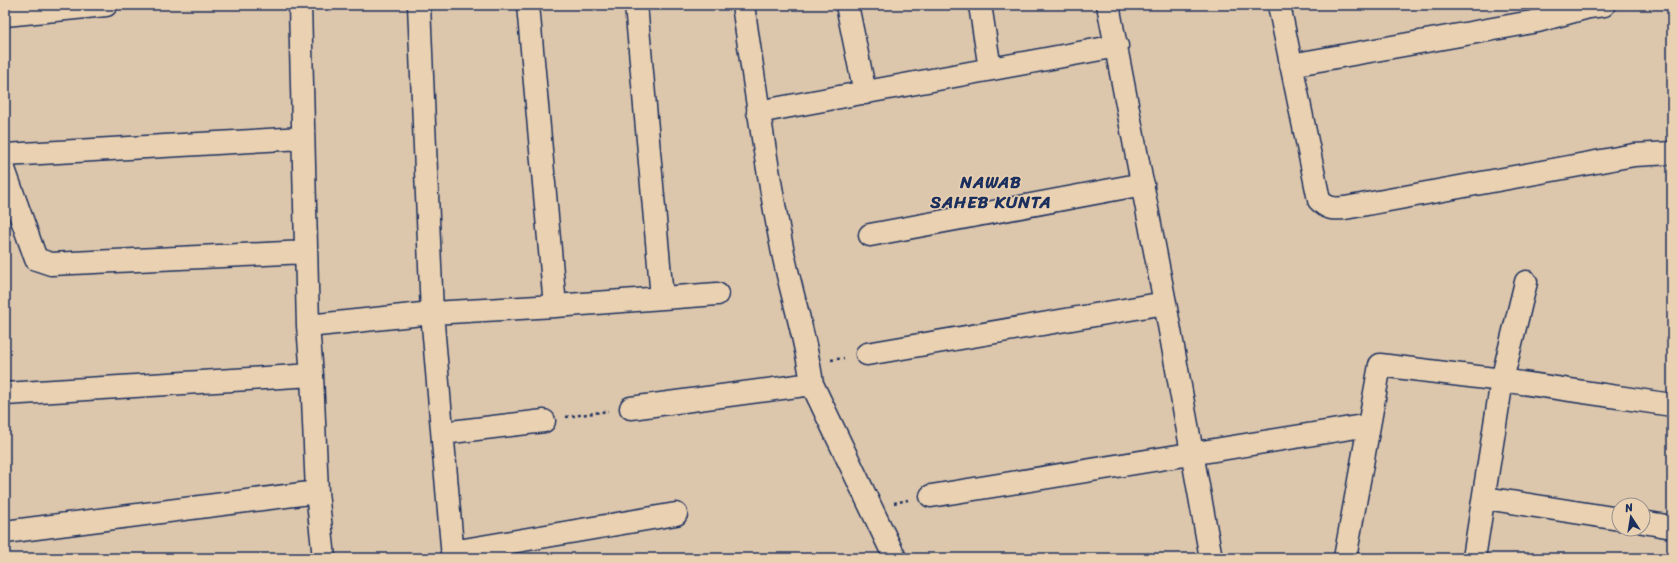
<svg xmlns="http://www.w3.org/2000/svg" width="1677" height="563" font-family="Sriracha,sans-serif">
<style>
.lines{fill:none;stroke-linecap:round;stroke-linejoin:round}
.minor-casing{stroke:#1b2f5e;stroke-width:25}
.path{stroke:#1b2f5e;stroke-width:2.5;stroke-dasharray:3 3;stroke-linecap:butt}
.minor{stroke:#e9d1b1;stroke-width:22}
.labels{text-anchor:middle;stroke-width:3;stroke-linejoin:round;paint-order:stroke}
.district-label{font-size:17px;font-weight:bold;letter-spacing:1px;fill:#1b2f5e;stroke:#e9d1b1}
</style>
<rect width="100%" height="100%" fill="#ddc7ac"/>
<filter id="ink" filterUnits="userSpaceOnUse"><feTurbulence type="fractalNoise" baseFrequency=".025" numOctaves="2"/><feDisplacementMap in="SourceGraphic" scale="8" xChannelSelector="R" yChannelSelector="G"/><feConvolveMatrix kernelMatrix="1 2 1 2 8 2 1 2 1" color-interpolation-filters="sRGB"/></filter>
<g filter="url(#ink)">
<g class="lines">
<defs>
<path id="minor" d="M 300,5 L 308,326 L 312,375 L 317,492 L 324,558
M 419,5 L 432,313 L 453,558
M 528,5 L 555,306
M 636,5 L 662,298
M 743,5 C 755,86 766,167 782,248 C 791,293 806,338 812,384 L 895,558
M 847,5 L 865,93
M 980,5 L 990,69
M 1108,5 L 1165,303 L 1211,558
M 1279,5 L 1319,200 C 1327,209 1333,209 1345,208 L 1634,155 L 1672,153
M 5,15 L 106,5
M 1291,65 L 1538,21 L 1589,7 L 1604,5
M 758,112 L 1117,46
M 5,155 L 303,138
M 5,172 L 36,259 L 51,264 L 306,252
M 870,235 L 1143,184
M 308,326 L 432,313 L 555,306 L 717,294
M 867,354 L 1165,303
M 5,394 L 312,375
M 631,408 L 812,384
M 443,433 L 544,421
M 931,496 L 1369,425
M 1485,498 L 1619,519
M 1643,522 L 1672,527
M 5,532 L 317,492
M 452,552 L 676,514
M 1345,558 L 1380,365 L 1502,380 L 1672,405
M 1474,558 L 1502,380 L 1526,282"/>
</defs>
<use href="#minor" class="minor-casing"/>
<path class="path" d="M 831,360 L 844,358
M 566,417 L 608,411
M 894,503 L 908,500"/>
<use href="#minor" class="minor"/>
</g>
</g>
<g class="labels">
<g class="district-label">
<text x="991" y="188">NAWAB<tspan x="991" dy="20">SAHEB KUNTA</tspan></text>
</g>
</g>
<rect width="1677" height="563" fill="none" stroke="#e9d1b1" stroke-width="20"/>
<rect x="10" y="10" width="1657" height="543" fill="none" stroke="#1b2f5e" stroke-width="1.5" filter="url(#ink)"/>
<g transform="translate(1631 517) rotate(348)"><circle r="19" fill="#e9d1b1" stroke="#979090"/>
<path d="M0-3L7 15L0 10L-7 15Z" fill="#1b2f5e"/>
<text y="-6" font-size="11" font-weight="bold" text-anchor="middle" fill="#1b2f5e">N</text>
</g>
</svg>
